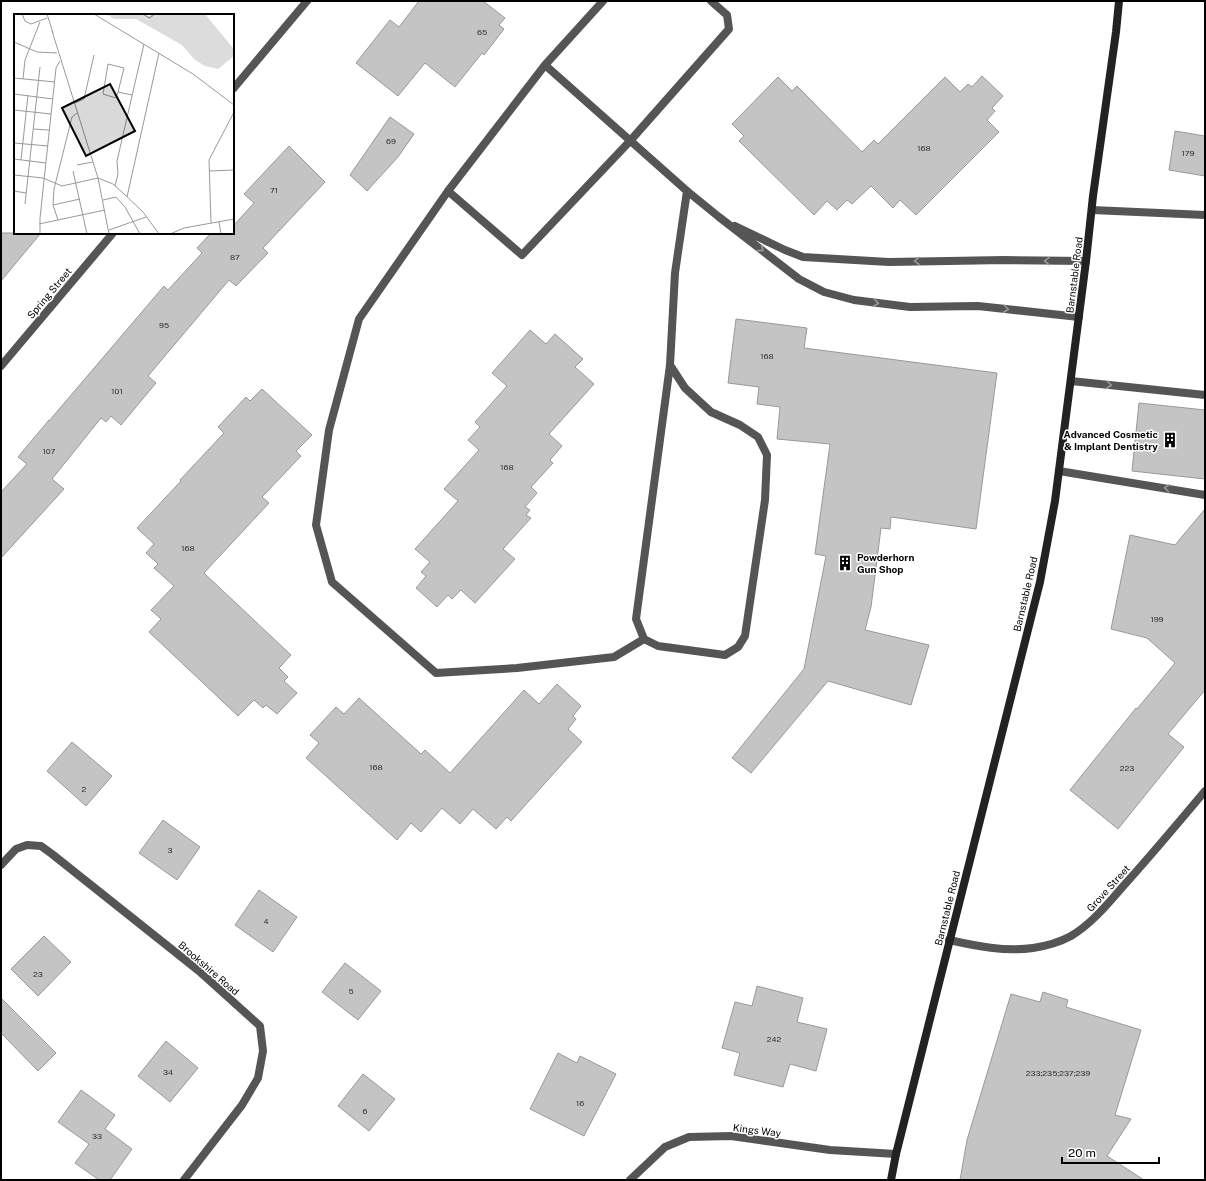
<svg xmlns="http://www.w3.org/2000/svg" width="1206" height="1181" font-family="'Public Sans',sans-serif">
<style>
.building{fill:#c4c4c4;stroke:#999}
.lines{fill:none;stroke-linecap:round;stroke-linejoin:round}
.service{stroke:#555;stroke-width:8}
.minor{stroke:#555;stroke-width:8}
.secondary{stroke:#222;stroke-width:8}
.oneway{stroke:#999}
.labels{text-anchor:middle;stroke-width:3;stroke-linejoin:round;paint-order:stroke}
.number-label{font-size:8px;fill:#313131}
.street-label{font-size:10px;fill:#000;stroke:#fff}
.poi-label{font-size:10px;font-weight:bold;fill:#000;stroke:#fff;text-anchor:end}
.inset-river{fill:none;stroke:#a3a3a3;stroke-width:2}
.inset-road{fill:none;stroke:#999;stroke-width:1}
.view{fill:#000;fill-opacity:0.15;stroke:#000;stroke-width:2}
.inset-edge{fill:none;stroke:#000;stroke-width:2}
</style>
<rect width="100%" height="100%" fill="#fff"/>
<path class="building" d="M 419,1 L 483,1 L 505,18 L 499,25 L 504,29 L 484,55 L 482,53 L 455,87 L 425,63 L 398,96 L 356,63 L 390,20 L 399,27 Z
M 982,76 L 1003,96 L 992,108 L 995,111 L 987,120 L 999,132 L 916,215 L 900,200 L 893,208 L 871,186 L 852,204 L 847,200 L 837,210 L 827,201 L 814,215 L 739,141 L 744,136 L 732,124 L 778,77 L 792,91 L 797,86 L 862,152 L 874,140 L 878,144 L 945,77 L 960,92 L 968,84 L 972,87 Z
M 390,117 L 414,134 L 398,157 L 367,191 L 350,175 Z
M 1175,131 L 1205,136 L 1205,176 L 1169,170 Z
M 289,146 L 325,182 L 263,248 L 268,253 L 236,286 L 229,280 L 148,376 L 156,383 L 121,425 L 111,416 L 106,422 L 101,418 L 52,479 L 64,489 L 1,558 L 1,492 L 27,464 L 18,457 L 49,420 L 49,421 L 164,286 L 168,290 L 202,253 L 197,248 L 211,233 L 233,233 L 233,226 L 254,203 L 244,194 Z
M 1,233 L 41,233 L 1,281 Z
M 736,319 L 807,328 L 804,348 L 997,373 L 976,529 L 891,517 L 890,529 L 881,528 L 871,607 L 865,630 L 929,645 L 911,705 L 828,681 L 751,773 L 732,758 L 804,669 L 826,556 L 815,554 L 830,444 L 777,439 L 780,407 L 757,404 L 759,387 L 728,383 Z
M 530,330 L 546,344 L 555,334 L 583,359 L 575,367 L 594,384 L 549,434 L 562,446 L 550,460 L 553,463 L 531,487 L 537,493 L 525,507 L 530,510 L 526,515 L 531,518 L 503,549 L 515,559 L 475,603 L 461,590 L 452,599 L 448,595 L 437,607 L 416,588 L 426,576 L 421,572 L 430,562 L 415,549 L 458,501 L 444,489 L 479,450 L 468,440 L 480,427 L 475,422 L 507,386 L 492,373 Z
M 262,389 L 312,435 L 296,451 L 301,456 L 262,497 L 269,503 L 204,573 L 291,655 L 279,668 L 288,677 L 284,681 L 297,693 L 277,714 L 266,705 L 263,708 L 254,700 L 238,716 L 149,632 L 161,619 L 151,610 L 174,586 L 154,568 L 158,564 L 146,553 L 154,544 L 137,528 L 181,481 L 180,480 L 224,433 L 218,427 L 246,397 L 250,401 Z
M 1139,403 L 1205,410 L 1205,479 L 1132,471 Z
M 1205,509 L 1205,690 L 1168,734 L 1184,747 L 1118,829 L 1070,790 L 1136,708 L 1137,709 L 1175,663 L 1147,638 L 1111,629 L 1130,535 L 1175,545 Z
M 557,684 L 581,706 L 573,716 L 576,719 L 568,729 L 582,742 L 511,821 L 507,817 L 496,829 L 473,809 L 460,824 L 442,808 L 421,832 L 411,823 L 397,840 L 306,758 L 319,743 L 310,735 L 336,707 L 344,714 L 359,698 L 421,754 L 425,750 L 450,773 L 524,690 L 539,704 Z
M 72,742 L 112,776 L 86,806 L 47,771 Z
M 163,820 L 200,847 L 177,880 L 139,853 Z
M 259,890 L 297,917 L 273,952 L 235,925 Z
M 44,936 L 71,962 L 38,996 L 11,969 Z
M 345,963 L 381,991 L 358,1020 L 322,992 Z
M 757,986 L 803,998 L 797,1022 L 827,1029 L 816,1071 L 790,1064 L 783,1087 L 734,1075 L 740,1053 L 722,1048 L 735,1002 L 752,1006 Z
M 1043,992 L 1068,1000 L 1066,1007 L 1141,1030 L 1115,1115 L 1131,1119 L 1107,1156 L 1144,1180 L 960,1180 L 967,1140 L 1011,994 L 1040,1002 Z
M 1,998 L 56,1053 L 38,1071 L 1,1033 Z
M 166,1041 L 198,1068 L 170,1102 L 138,1076 Z
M 558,1053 L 577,1063 L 580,1056 L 616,1074 L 584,1136 L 530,1109 Z
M 363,1074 L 395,1099 L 369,1131 L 338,1106 Z
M 81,1090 L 115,1115 L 105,1129 L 132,1149 L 110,1180 L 99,1180 L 75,1163 L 89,1144 L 58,1122 Z"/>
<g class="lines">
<path class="service" d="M 603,1 L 545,65 L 448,191 L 359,319 L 329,430 L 316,525 L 332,582 L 436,673 L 517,668 L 614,657 L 644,639
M 545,65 L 687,191 L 719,217 L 799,279 L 824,292 L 854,300 L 910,307 L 978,306 L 1079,317
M 448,191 L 522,255 L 630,141 L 729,29 L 727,15 L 711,1
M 1092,210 L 1205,215
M 735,226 L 785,250 L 803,257 L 889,262 L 1005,260 L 1086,261
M 670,365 L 685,388 L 711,412 L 740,425 L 758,437 L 767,455 L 765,500 L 745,636 L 738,647 L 725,655 L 658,646 L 644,639 L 636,619 L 670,365 L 675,273 L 687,191
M 1071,381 L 1205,395
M 1059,471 L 1205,495"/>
<path class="minor" d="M 233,89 L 307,1
M 1,366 L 113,233
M 1,865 L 16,849 L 27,845 L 41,846 L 52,854 L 199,971 L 260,1026 L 263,1051 L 258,1078 L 242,1105 L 184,1180
M 949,940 C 976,946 1005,952 1033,948 C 1046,946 1060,942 1071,936 C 1093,923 1109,902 1126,883 C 1153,853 1179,822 1205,791
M 630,1180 L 665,1147 L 689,1137 L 731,1136 L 830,1150 L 896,1154"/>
<path class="secondary" d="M 891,1180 L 896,1154 L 1040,582 L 1055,501 L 1086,261 L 1093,196 L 1116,32 L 1119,1"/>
</g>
<defs><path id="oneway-chevron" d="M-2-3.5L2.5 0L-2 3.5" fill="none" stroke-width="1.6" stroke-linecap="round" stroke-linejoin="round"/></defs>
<g class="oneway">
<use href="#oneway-chevron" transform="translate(761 249) rotate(37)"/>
<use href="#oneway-chevron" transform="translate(917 261) rotate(179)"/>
<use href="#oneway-chevron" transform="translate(1047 261) rotate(-179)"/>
<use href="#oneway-chevron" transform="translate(876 303) rotate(7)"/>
<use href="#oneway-chevron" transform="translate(1006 309) rotate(6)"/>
<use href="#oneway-chevron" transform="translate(1109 385) rotate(7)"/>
<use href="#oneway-chevron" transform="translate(1167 488) rotate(-171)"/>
</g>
<defs>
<symbol id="building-bare" viewBox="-9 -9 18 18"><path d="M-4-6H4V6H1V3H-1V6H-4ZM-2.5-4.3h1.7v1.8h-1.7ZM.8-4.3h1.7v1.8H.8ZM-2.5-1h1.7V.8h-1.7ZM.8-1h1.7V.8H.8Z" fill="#000" stroke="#fff" stroke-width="2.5" paint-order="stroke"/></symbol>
</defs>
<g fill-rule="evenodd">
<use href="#building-bare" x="1159" y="429" width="22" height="22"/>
<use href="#building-bare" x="834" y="552" width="22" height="22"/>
</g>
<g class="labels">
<g class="number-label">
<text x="482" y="35">65</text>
<text x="391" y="144">69</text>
<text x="924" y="151">168</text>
<text x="1188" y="156">179</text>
<text x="274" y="193">71</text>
<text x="235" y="260">87</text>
<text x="164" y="328">95</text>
<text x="767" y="359">168</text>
<text x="117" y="394">101</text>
<text x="49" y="454">107</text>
<text x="507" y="470">168</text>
<text x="188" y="551">168</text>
<text x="1157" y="622">199</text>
<text x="376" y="770">168</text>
<text x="1127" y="771">223</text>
<text x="84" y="792">2</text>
<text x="170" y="853">3</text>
<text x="266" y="924">4</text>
<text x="38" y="977">23</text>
<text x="351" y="994">5</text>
<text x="774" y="1042">242</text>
<text x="168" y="1075">34</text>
<text x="1058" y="1076">233;235;237;239</text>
<text x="580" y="1106">16</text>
<text x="365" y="1114">6</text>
<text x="97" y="1139">33</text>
</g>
<g class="street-label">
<text transform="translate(1074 275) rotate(-83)" y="4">Barnstable Road</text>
<text transform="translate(49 293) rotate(-50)" y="4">Spring Street</text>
<text transform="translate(1025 594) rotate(-77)" y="4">Barnstable Road</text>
<text transform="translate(1108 888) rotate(-48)" y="4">Grove Street</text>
<text transform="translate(947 908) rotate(-76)" y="4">Barnstable Road</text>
<text transform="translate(209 968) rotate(41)" y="4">Brookshire Road</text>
<text transform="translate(757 1130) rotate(7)" y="4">Kings Way</text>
</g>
<g class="poi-label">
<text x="1158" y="438">Advanced Cosmetic<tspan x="1158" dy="12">&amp; Implant Dentistry</tspan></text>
<text x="857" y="561" text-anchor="start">Powderhorn<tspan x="857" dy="12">Gun Shop</tspan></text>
</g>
</g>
<g transform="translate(14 14)">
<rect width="220" height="220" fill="#fff"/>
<path d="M 92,0 L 127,0 L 134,6 L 144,0 L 191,0 L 219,34 L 220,42 L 204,55 L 191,52 L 181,46 L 168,31 L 122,5 L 100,5 Z" fill="#dcdcdc"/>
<path class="inset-river" d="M 129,0 L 135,4 L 141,0"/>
<path class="inset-road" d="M 8,0 L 11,7 L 17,10 L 33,4M 33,0 L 39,19M 80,0 L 179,60 L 220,91M 38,17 L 84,164 L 95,220M 0,28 L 23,38 L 43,39M 0,64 L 41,68M 9,65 L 11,46 L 26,8M 104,78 L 102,84 L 89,80 L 94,50 L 110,54 L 104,78 L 118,81M 0,80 L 39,85M 61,89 L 70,85 L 80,41M 0,96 L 37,100M 19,115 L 35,116M 0,129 L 34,132M 0,145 L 32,149M 7,146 L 14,81M 63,151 L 79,148M 59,157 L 73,220M 195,157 L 220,156M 0,161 L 29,164 L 48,172 L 84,164M 84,164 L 99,170 L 109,179 L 129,198 L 145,220M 101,172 L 104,160 L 103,147 L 130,30M 0,177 L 12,179M 113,183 L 145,39M 89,186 L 102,183 L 111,193 L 126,220M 11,190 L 26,53M 39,191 L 66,185M 44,206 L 39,191 L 40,175 L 58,103 L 63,99M 205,208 L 207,220M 197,209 L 195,146 L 220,98M 25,210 L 91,196M 95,216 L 132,203M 26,220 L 26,204 L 42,54 L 46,47M 156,220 L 170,214 L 220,205"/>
<path class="view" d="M 96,70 L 121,117 L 72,142 L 48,94 Z"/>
<rect width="220" height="220" class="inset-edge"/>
</g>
<rect width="1206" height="1181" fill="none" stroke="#000000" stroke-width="4"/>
<path d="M1062 1157v6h97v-6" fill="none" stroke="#000000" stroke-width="2"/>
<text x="1068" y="1157" font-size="12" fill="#000000" stroke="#ffffff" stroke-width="3" paint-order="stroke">20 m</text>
</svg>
